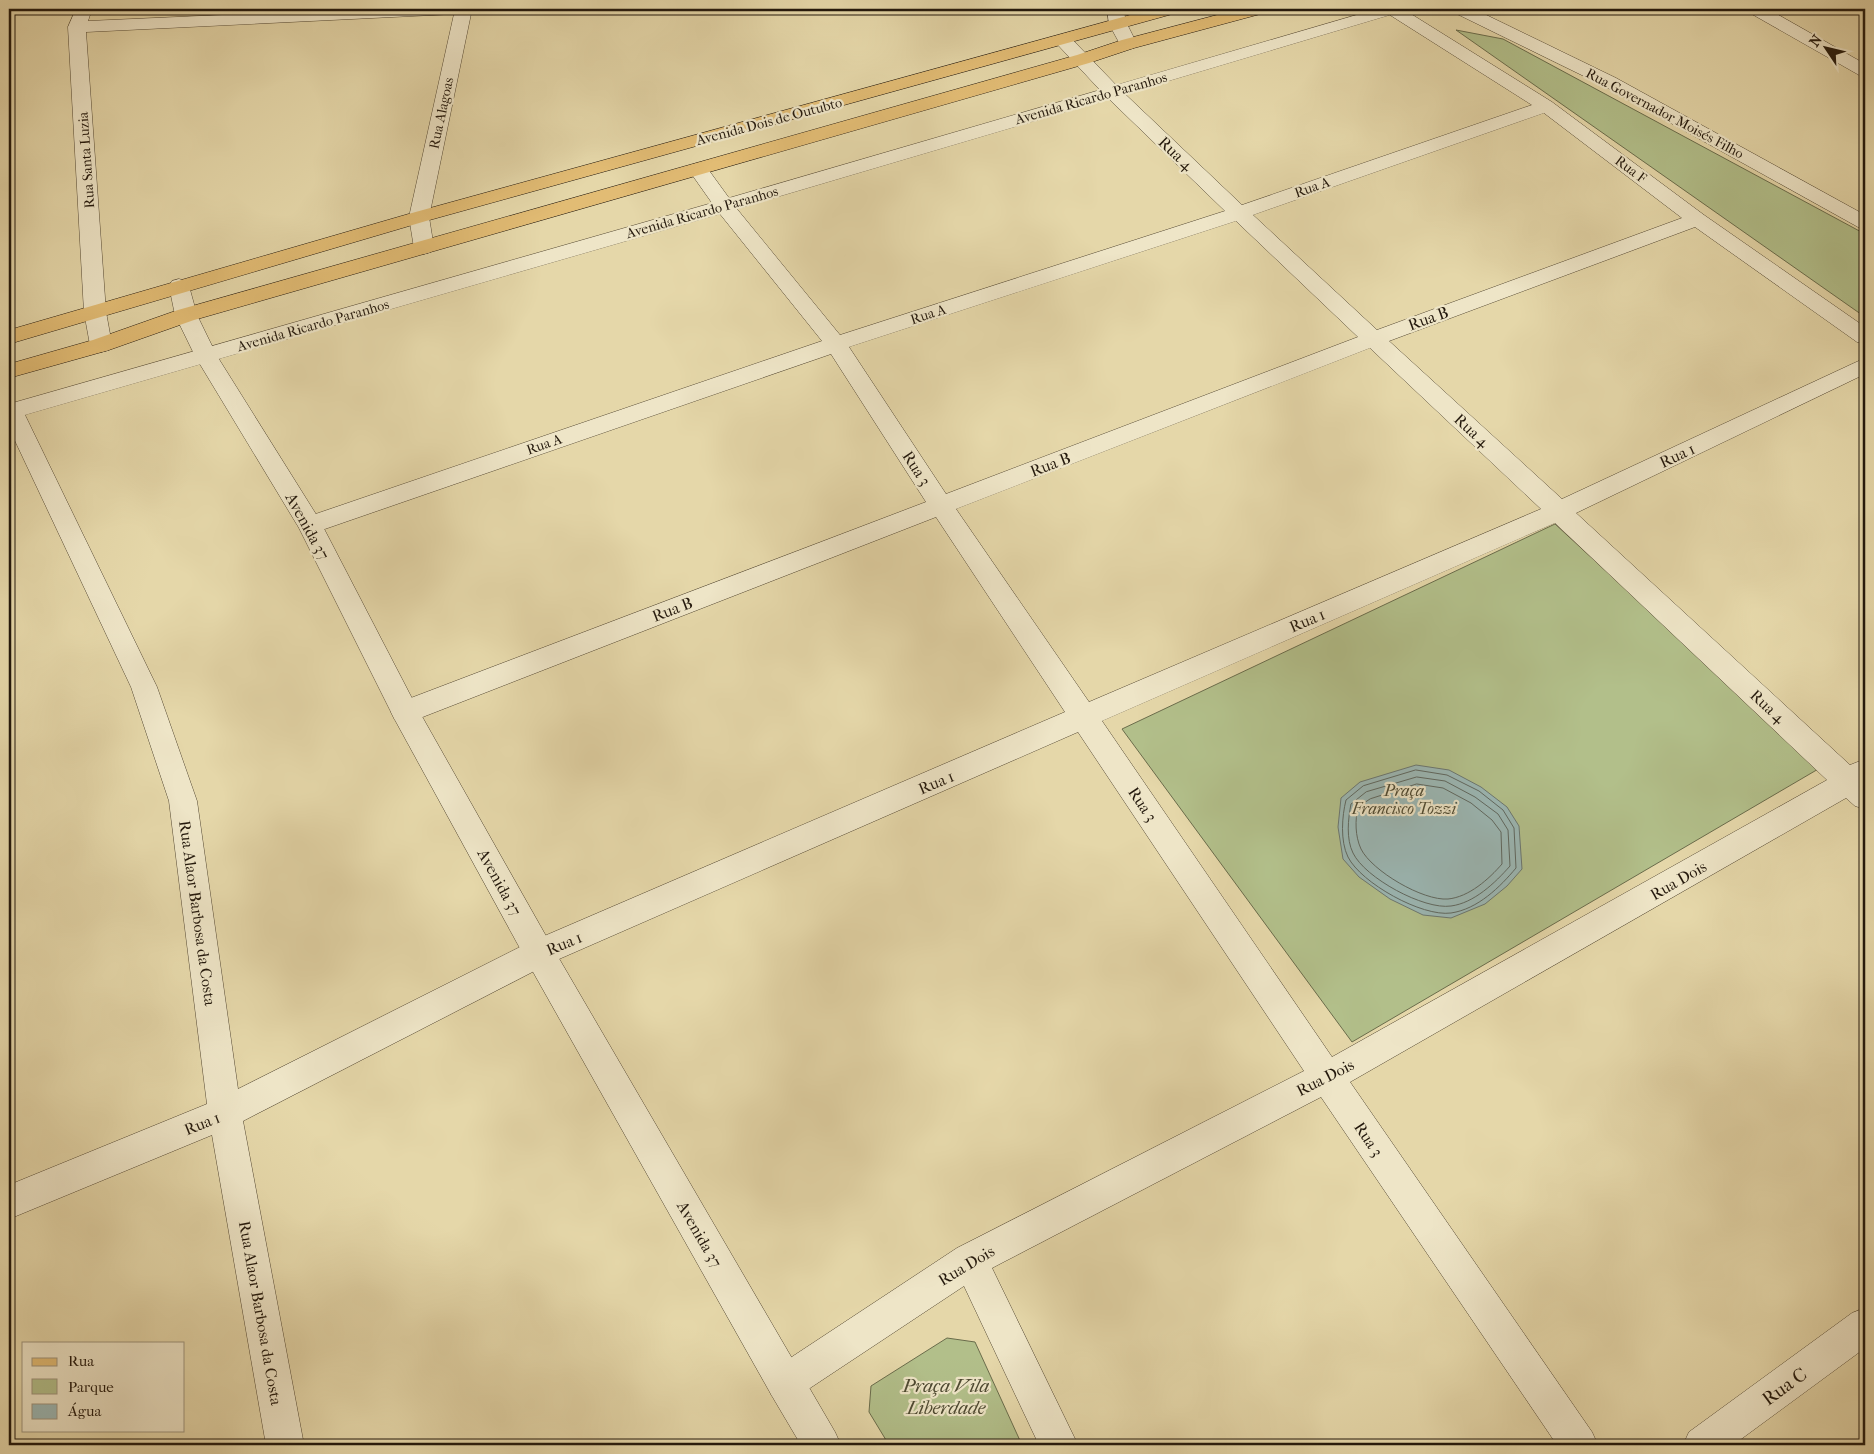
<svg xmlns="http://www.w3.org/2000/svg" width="1874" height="1454" font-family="'IM FELL French Canon',serif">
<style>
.green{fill:#b2bf8a;stroke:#6a6c4b}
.water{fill:#9bb7b4;stroke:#6b7771}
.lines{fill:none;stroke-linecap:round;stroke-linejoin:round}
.shore{stroke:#5f6860;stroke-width:1}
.minor-casing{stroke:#544833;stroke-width:1}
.tertiary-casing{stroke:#544833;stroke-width:1}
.primary-casing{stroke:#23180c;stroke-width:1}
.minor{fill:#eee5c7;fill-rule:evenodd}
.tertiary{fill:#eee5c7;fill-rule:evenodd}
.primary{fill:#e2bc74;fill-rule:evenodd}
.labels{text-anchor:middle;stroke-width:4.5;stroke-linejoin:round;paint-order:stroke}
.far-street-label{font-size:14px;fill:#23180c;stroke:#eee5c7}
.street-label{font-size:16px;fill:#23180c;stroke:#eee5c7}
.park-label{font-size:16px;font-style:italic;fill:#4e4a32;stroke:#eee5c7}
.near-park-label{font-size:19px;font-style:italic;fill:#4e4a32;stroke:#eee5c7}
.near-street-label{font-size:19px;fill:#23180c;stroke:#eee5c7}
</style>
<rect width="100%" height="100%" fill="#e5d7a9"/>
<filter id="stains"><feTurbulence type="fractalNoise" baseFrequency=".004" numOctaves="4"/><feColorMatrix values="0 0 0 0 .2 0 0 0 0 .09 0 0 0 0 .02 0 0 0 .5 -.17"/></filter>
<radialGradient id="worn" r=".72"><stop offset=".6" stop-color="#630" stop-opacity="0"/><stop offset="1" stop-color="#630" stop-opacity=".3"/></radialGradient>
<path class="green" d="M 1456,30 L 1503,39 L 1865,234 L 1865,317 Z
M 1555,524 L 1820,768 L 1352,1042 L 1122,729 Z
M 947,1338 L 975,1342 L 1022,1445 L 889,1445 L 869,1412 L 871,1386 Z"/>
<path class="water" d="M 1416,765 L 1449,770 L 1481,787 L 1507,807 L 1519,826 L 1522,869 L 1507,886 L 1485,904 L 1451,918 L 1423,915 L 1390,899 L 1359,877 L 1343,859 L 1338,827 L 1341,798 L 1360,782 Z"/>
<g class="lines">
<path class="shore" d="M 1416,770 L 1447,775 L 1479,791 L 1503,810 L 1514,828 L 1516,868 C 1500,887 1478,909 1451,913 C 1422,917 1361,883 1348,857 C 1340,841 1342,816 1346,800 L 1363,786 Z
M 1417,777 L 1445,781 L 1475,797 L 1498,814 L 1508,830 L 1510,866 C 1495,883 1474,903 1451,906 C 1424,910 1365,878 1353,853 C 1346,839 1348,819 1351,804 L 1366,792 Z
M 1417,784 L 1443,788 L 1471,803 L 1492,820 L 1501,832 L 1502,864 C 1489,879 1469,897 1448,899 C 1423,901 1372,871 1361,849 C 1355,836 1355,820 1358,807 L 1370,799 Z"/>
<defs>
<path id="minor" d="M 76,9 L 92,9 L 88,21 L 353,9 L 472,9 L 429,217 L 434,248 L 431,252 L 424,254 L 417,252 L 414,248 L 409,217 L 454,14 L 86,32 L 106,312 L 112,345 L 109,350 L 101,352 L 93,350 L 90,345 L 84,312 L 68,27 Z
M 1107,9 L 1123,9 L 1127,24 L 1137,44 L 1134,48 L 1128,49 L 1122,48 L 1109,24 Z
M 1377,9 L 1403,9 L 1552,102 L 1704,215 L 1865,327 L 1865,344 L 1857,342 L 1695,227 L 1389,341 L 1562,499 L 1865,358 L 1865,374 L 1576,513 L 1850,765 L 1865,759 L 1865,809 L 1855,806 L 1846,798 L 1350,1082 L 1592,1432 L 1598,1445 L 1557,1445 L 1321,1097 L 992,1268 L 1078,1445 L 1039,1445 L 964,1286 L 798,1396 L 785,1402 L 772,1396 L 766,1383 L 772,1370 L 957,1248 L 1304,1071 L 1078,732 L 550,963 L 243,1121 L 304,1445 L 266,1445 L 212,1135 L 9,1219 L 9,1185 L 207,1104 L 169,801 L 131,687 L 9,428 L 9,404 L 712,203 L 688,169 L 691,165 L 698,163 L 705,165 L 729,198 L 1100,90 L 1057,44 L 1054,40 L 1057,36 L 1063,35 L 1069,36 L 1116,85 ZM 1390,15 L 1532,105 L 1242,205 L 1125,94 ZM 1109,99 L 1225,211 L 840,335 L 737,209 ZM 1544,113 L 1682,218 L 1377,330 L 1253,215 ZM 720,214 L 822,341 L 301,519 L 298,525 L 301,531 L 310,534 L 319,531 L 831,354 L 926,502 L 395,704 L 391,712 L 395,720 L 405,723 L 415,720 L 936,517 L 1065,712 L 528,943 L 238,1089 L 197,801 L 157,687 L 25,415 ZM 1236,221 L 1358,337 L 946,494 L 849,347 ZM 1370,348 L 1541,509 L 1089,702 L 956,509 ZM 1555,523 L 1827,780 L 1332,1057 L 1102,721 Z
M 1453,9 L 1474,9 L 1616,78 L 1865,215 L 1865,229 L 1858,227 L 1604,86 L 1455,13 Z
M 1748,9 L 1768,9 L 1865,64 L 1865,76 L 1859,75 L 1750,13 Z
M 179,279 L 186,281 L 189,286 L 197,315 L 194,320 L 186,322 L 178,320 L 175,315 L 169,286 L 172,281 Z
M 1865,1308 L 1865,1348 L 1733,1445 L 1683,1445 L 1689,1432 L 1852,1313 Z"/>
<path id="tertiary" d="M 186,308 L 194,310 L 197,315 L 217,356 L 319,519 L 415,704 L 550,943 L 835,1432 L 841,1445 L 801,1445 L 772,1396 L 528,963 L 395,720 L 299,528 L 195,356 L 175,315 L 178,310 Z"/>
<path id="primary" d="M 1152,9 L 1178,9 L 1176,13 L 426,221 L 9,344 L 9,330 L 412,213 Z
M 1240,9 L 1266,9 L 1264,13 L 1134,48 L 1089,63 L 194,320 L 109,350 L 9,378 L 9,364 L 93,340 L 178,310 L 1077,55 L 1122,40 Z"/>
</defs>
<use href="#minor" class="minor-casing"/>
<use href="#tertiary" class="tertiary-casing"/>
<use href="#primary" class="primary-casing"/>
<use href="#minor" class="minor"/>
<use href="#tertiary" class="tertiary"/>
<use href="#primary" class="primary"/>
</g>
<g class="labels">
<g class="far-street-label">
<text transform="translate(1091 98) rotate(-16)" y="5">Avenida Ricardo Paranhos</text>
<text transform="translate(441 113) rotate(-78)" y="5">Rua Alagoas</text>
<text transform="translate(1665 113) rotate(28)" y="5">Rua Governador Moisés Filho</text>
<text transform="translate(769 121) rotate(-15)" y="5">Avenida Dois de Outubto</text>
<text transform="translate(86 160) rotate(-94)" y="5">Rua Santa Luzia</text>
<text transform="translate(1631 169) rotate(37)" y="5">Rua F</text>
<text transform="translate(1312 187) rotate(-19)" y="5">Rua A</text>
<text transform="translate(702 212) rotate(-16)" y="5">Avenida Ricardo Paranhos</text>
<text transform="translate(928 314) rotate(-18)" y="5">Rua A</text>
<text transform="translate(313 325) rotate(-16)" y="5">Avenida Ricardo Paranhos</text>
<text transform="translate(544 444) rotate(-19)" y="5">Rua A</text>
</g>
<g class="street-label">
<text transform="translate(1176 153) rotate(44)" y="6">Rua 4</text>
<text transform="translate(1428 318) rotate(-20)" y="6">Rua B</text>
<text transform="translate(1472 430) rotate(43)" y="6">Rua 4</text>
<text transform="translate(1677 455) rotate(-25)" y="6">Rua 1</text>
<text transform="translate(1050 464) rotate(-21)" y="6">Rua B</text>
<text transform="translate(917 468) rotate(57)" y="6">Rua 3</text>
<text transform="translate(308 526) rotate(61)" y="6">Avenida 37</text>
<text transform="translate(672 609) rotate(-21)" y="6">Rua B</text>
<text transform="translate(1307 620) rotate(-23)" y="6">Rua 1</text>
<text transform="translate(1768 706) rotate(43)" y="6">Rua 4</text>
<text transform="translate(936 782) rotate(-23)" y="6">Rua 1</text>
<text transform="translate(1143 804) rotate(56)" y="6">Rua 3</text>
<text transform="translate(1678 880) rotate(-30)" y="6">Rua Dois</text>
<text transform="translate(500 882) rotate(61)" y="6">Avenida 37</text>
<text transform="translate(198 913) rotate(82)" y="6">Rua Alaor Barbosa da Costa</text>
<text transform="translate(564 943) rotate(-23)" y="6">Rua 1</text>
<text transform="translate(1325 1077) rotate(-27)" y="6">Rua Dois</text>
<text transform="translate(202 1123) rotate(-22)" y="6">Rua 1</text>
<text transform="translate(1369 1139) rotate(56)" y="6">Rua 3</text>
<text transform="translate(700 1234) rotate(60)" y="6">Avenida 37</text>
<text transform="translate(966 1265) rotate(-31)" y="6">Rua Dois</text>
<text transform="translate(261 1313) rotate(80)" y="6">Rua Alaor Barbosa da Costa</text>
</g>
<g class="park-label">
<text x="1404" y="796">Praça<tspan x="1404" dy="18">Francisco Tozzi</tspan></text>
</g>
<g class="near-park-label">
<text x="946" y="1392">Praça Vila<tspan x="946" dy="22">Liberdade</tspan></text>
</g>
<g class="near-street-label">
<text transform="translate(1784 1386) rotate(-36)" y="7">Rua C</text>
</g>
</g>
<rect width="1874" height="1454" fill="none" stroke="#e5d7a9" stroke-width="30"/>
<rect x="10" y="10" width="1854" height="1434" fill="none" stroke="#23180c" stroke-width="2.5"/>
<rect x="15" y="15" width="1844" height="1424" fill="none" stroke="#23180c"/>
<rect x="22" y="1342" width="162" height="90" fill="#eee5c7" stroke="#9d937c"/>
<rect x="32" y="1358" width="25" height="8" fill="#e2bc74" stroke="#9d937c"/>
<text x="68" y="1366" font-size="15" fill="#23180c">Rua</text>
<rect x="32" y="1379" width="25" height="15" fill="#b2bf8a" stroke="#9d937c"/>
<text x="68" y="1392" font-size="15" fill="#23180c">Parque</text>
<rect x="32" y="1404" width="25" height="15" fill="#9bb7b4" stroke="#9d937c"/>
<text x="68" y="1416" font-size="15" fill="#23180c">Água</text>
<g transform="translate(1826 48) rotate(305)" stroke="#eee5c7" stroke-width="4" paint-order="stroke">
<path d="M0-4L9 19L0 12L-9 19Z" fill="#23180c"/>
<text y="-8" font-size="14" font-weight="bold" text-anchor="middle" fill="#23180c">N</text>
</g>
<rect width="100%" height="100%" filter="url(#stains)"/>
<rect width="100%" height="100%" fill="url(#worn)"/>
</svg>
